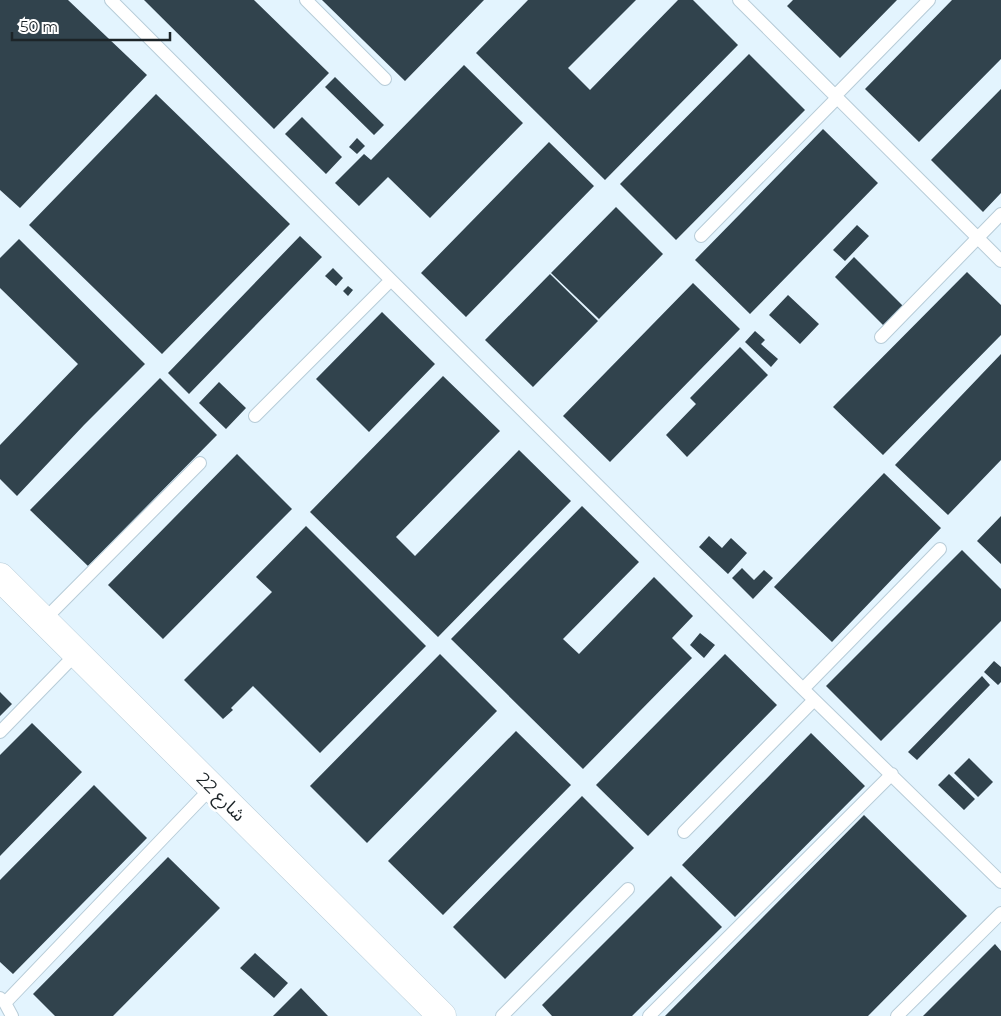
<svg xmlns="http://www.w3.org/2000/svg" width="1001" height="1016" font-family="Montserrat,'Noto Sans Arabic',sans-serif">
<style>
.building{fill:#31434d}
.lines{fill:none;stroke-linecap:round;stroke-linejoin:round}
.lane-casing{stroke:#b7ccd8;stroke-width:14}
.secondary-casing{stroke:#b7ccd8;stroke-width:29}
.lane{stroke:#fff;stroke-width:12}
.secondary{stroke:#fff;stroke-width:28}
.labels{text-anchor:middle;stroke-width:5;stroke-linejoin:round;paint-order:stroke}
.street-label{font-size:18px;fill:#1c2428;stroke:#fff}
</style>
<rect width="100%" height="100%" fill="#e3f4fe"/>
<path class="building" d="M 0,0 L 68,0 L 147,75 L 20,208 L 0,190 Z
M 144,0 L 254,0 L 329,73 L 274,129 Z
M 322,0 L 484,0 L 405,81 Z
M 528,0 L 636,0 L 568,68 L 590,90 L 678,0 L 693,0 L 738,45 L 605,180 L 476,53 Z
M 793,0 L 897,0 L 840,58 L 787,6 Z
M 952,0 L 1001,0 L 1001,59 L 919,142 L 865,89 Z
M 749,54 L 805,110 L 676,240 L 620,184 Z
M 464,65 L 523,123 L 430,218 L 388,177 L 359,206 L 335,183 L 364,154 L 371,160 Z
M 335,77 L 384,125 L 374,135 L 325,87 Z
M 1001,89 L 1001,193 L 983,212 L 931,160 Z
M 156,94 L 290,224 L 162,354 L 29,225 Z
M 302,117 L 342,157 L 326,174 L 285,134 Z
M 823,129 L 878,183 L 750,314 L 695,260 Z
M 357,138 L 365,146 L 357,154 L 349,147 Z
M 549,142 L 594,186 L 466,317 L 421,273 Z
M 616,207 L 663,254 L 599,319 L 551,273 Z
M 857,225 L 869,236 L 845,261 L 833,250 Z
M 300,236 L 322,257 L 189,394 L 168,373 Z
M 19,239 L 145,364 L 84,425 L 17,496 L 0,479 L 0,445 L 78,364 L 0,288 L 0,258 Z
M 854,257 L 905,308 L 886,328 L 835,277 Z
M 333,268 L 343,278 L 336,286 L 325,276 Z
M 967,272 L 1001,305 L 1001,335 L 883,455 L 833,407 Z
M 550,274 L 598,321 L 533,387 L 485,340 Z
M 693,283 L 740,329 L 610,462 L 563,416 Z
M 348,286 L 353,290 L 348,296 L 343,291 Z
M 788,295 L 819,324 L 800,344 L 769,315 Z
M 382,312 L 435,364 L 369,432 L 316,379 Z
M 755,331 L 765,340 L 761,344 L 778,359 L 771,367 L 745,342 Z
M 740,347 L 768,375 L 687,457 L 666,435 L 696,404 L 690,398 Z
M 1001,354 L 1001,460 L 948,515 L 895,465 Z
M 443,376 L 500,431 L 396,537 L 415,556 L 519,450 L 571,501 L 438,637 L 310,512 Z
M 160,378 L 217,435 L 88,566 L 30,510 Z
M 219,382 L 246,408 L 226,429 L 199,403 Z
M 237,454 L 292,509 L 163,639 L 108,585 Z
M 884,473 L 941,528 L 832,642 L 774,587 Z
M 582,506 L 639,562 L 563,639 L 579,654 L 654,577 L 693,616 L 672,638 L 692,658 L 583,769 L 451,639 Z
M 1001,516 L 1001,564 L 977,541 Z
M 306,526 L 426,646 L 320,753 L 253,686 L 231,708 L 233,710 L 223,719 L 184,680 L 272,592 L 256,577 Z
M 709,536 L 722,548 L 731,538 L 747,553 L 728,574 L 699,547 Z
M 962,550 L 1001,589 L 1001,621 L 881,741 L 826,686 Z
M 742,568 L 754,580 L 764,570 L 773,578 L 753,599 L 732,578 Z
M 700,633 L 715,645 L 704,658 L 690,645 Z
M 440,654 L 497,711 L 367,843 L 310,786 Z
M 725,654 L 777,705 L 648,836 L 596,785 Z
M 994,661 L 1001,667 L 1001,682 L 998,685 L 984,672 Z
M 982,676 L 990,685 L 917,760 L 908,752 Z
M 0,692 L 12,704 L 0,716 Z
M 32,723 L 82,772 L 0,856 L 0,755 Z
M 516,731 L 571,785 L 443,915 L 388,861 Z
M 811,733 L 865,786 L 735,917 L 682,865 Z
M 969,758 L 993,782 L 978,797 L 954,773 Z
M 949,774 L 975,799 L 964,810 L 938,785 Z
M 94,785 L 147,838 L 13,974 L 0,962 L 0,880 Z
M 582,796 L 634,848 L 505,979 L 453,927 Z
M 864,815 L 967,916 L 868,1016 L 665,1016 Z
M 168,857 L 220,908 L 113,1016 L 55,1016 L 33,994 Z
M 671,876 L 722,927 L 632,1016 L 552,1016 L 542,1005 Z
M 995,944 L 1001,951 L 1001,1016 L 923,1016 Z
M 255,953 L 288,983 L 274,998 L 240,968 Z
M 301,988 L 328,1016 L 273,1016 Z"/>
<g class="lines">
<defs>
<path id="lane" d="M 111,0 L 391,280 L 803,689 L 1001,882
M 306,0 L 385,79
M 739,0 L 1001,261
M 835,96 L 929,0
M 701,236 L 837,98
M 881,337 L 1001,214
M 255,416 L 391,280
M 44,620 L 200,463
M 803,689 L 940,549
M 0,732 L 77,653
M 684,832 L 814,700
M 0,998 L 5,1003 L 12,1016
M 5,1003 L 212,787
M 502,1016 L 628,889
M 649,1016 L 892,774
M 897,1016 L 1001,913"/>
<path id="secondary" d="M 0,577 L 442,1016"/>
</defs>
<use href="#lane" class="lane-casing"/>
<use href="#secondary" class="secondary-casing"/>
<use href="#lane" class="lane"/>
<use href="#secondary" class="secondary"/>
</g>
<g class="labels">
<g class="street-label">
<text transform="translate(221 797) rotate(45)" y="6">شارع 22</text>
</g>
</g>
<path d="M12 32v8h158v-8" fill="none" stroke="#1c2428" stroke-width="2.5"/>
<text x="20" y="32" font-size="15" fill="#1c2428" stroke="#ffffff" stroke-width="4" paint-order="stroke">50 m</text>
</svg>
